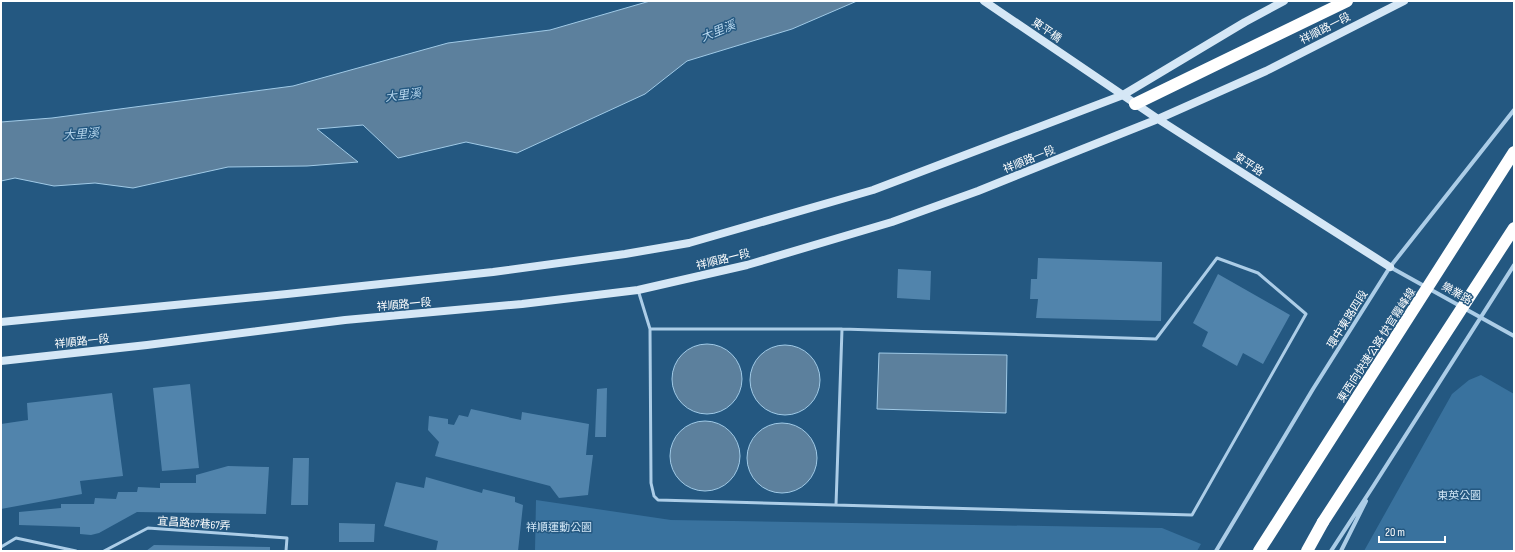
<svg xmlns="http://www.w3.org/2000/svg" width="1515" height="552" font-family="'Sofia Sans Condensed','Noto Sans TC',sans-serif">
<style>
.green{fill:#39729e}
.water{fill:#5c809d;stroke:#a0cae7}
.building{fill:#5184ac}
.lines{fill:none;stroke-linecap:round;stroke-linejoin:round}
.lane{stroke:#accde7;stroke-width:3}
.street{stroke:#accde7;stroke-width:4}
.secondary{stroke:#d5e7f6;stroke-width:8}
.highway{stroke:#fff;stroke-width:12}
.highway-bridge{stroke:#fff;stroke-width:12}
.labels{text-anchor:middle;stroke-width:3;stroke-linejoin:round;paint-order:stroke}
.street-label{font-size:11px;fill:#fff;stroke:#245881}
.park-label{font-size:11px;fill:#cfe5f5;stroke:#245881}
.water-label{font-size:12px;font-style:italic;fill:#b7d7ee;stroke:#245881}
</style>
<rect width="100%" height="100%" fill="#245881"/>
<path class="green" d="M 1481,375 L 1514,394 L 1514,551 L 1364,551 L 1452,394 L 1469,380 Z
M 536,500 L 671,520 L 1162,528 L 1201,544 L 1197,551 L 535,551 Z"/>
<path class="water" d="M 650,1 L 857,1 L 792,29 L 687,61 L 645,94 L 517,153 L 466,142 L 398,158 L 363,125 L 317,129 L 358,162 L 307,166 L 228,167 L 133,188 L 95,183 L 54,186 L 15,178 L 1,181 L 1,122 L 52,118 L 293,86 L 448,43 L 550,30 Z
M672 379a35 35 0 1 1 70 0a35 35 0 1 1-70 0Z
M750 380a35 35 0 1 1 70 0a35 35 0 1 1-70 0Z
M 879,353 L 1007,355 L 1006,413 L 877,409 Z
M670 456a35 35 0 1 1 70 0a35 35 0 1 1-70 0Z
M747 458a35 35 0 1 1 70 0a35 35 0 1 1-70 0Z"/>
<path class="building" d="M 1038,258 L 1162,262 L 1161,321 L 1036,318 L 1038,299 L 1030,299 L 1031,279 L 1037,279 Z
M 898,269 L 931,271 L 930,300 L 897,298 Z
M 1218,274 L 1290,315 L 1263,364 L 1243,353 L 1237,366 L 1202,346 L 1208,332 L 1193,323 Z
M 190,384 L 199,468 L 162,471 L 153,388 Z
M 607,388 L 606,437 L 595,437 L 597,389 Z
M 112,393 L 123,476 L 80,481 L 82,494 L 1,509 L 1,424 L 28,420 L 27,403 Z
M 471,409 L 521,420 L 522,412 L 589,424 L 586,455 L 593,455 L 588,495 L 559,498 L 550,486 L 435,456 L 439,442 L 428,430 L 429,416 L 448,419 L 448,424 L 454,425 L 459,415 L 468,417 Z
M 293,458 L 309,458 L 308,505 L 291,505 Z
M 228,466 L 269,467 L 266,514 L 137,512 L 99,533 L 91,535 L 80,534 L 80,527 L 19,525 L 19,512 L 61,508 L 61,504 L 94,504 L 95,498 L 116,499 L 118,492 L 137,492 L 138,487 L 160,488 L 160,483 L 196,483 L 196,475 Z
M 426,477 L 482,493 L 483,489 L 515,497 L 515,502 L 523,505 L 518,551 L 436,551 L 438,541 L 384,526 L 396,482 L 424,488 Z
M 339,523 L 375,524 L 374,542 L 339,542 Z
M 154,545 L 270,547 L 270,551 L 146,551 Z"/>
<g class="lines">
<path class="lane" d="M 638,290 L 650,329 L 651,483 L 654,496 L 658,500 L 1192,515 L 1306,314 L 1258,273 L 1217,258 L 1156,339 L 842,329 L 650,329
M 836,505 L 842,329
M 1,547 L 16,538 L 76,551
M 104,551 L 148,528 L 287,538 L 286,551"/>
<path class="street" d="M 1390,267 L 1514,336
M 1216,551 L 1313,389 L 1390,267 L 1514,110
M 1331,551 L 1374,485 L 1514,265
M 1341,551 L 1366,501"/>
<path class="secondary" d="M 984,1 L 1158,119 L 1390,267
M 1,322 L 287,294 L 493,272 L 625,254 L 689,243 L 873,190 L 1123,95 L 1245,22 L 1284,1
M 1,361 L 147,345 L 345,320 L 522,304 L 638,290 L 747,265 L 892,222 L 978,191 L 1080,150 L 1158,119 L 1266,71 L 1404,1"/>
<path class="highway" d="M 1135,104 L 1347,1
M 1307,551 L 1323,522"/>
<path class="highway-bridge" d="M 1323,522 L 1514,228
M 1259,551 L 1514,152"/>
</g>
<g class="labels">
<g class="street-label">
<text transform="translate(1325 28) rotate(-27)" y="4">祥順路一段</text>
<text transform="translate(1047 30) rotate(34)" y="4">東平橋</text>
<text transform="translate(1029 159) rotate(-22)" y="4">祥順路一段</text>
<text transform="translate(1249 164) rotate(33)" y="4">東平路</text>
<text transform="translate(723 259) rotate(-14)" y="4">祥順路一段</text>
<text transform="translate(1457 293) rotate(29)" y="4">樂業路</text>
<text transform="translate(404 304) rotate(-5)" y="4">祥順路一段</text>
<text transform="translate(1347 319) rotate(-58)" y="4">環中東路四段</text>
<text transform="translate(82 341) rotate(-6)" y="4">祥順路一段</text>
<text transform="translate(1376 345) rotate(-57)" y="4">東西向快速公路 快官霧峰線</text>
<text transform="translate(194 523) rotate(4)" y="4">宜昌路87巷67弄</text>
</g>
<g class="park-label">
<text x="1459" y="499">東英公園</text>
<text x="559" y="531">祥順運動公園</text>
</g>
<g class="water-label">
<text transform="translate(718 31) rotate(-22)" y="4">大里溪</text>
<text transform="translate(403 95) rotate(-7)" y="4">大里溪</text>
<text transform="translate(81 134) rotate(-4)" y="4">大里溪</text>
</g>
</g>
<rect width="1515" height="552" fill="none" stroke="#ffffff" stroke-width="4"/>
<path d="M1379 536v6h66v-6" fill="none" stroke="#ffffff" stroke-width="2"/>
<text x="1385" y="536" font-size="12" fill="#ffffff" stroke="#245881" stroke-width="3" paint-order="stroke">20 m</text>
</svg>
